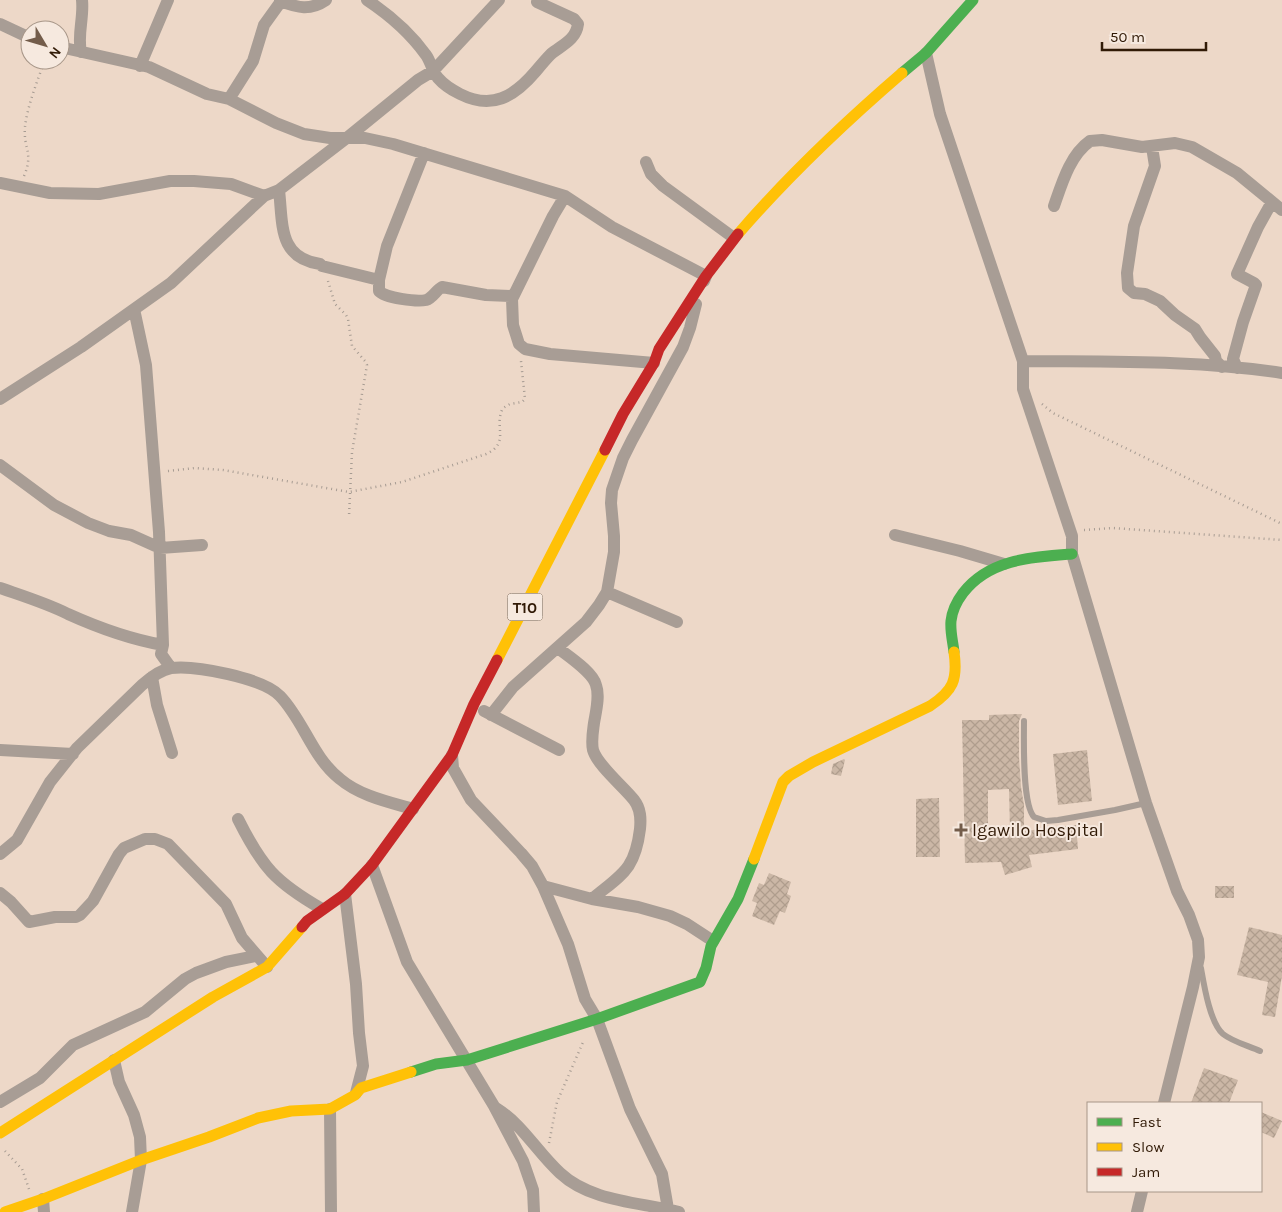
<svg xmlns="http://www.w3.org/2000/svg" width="1282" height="1212" font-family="Karla,sans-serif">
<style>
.building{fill:url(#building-cross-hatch);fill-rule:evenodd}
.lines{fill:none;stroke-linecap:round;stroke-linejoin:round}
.path{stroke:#a79c93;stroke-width:2.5;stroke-dasharray:1 4;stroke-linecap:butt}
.lane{stroke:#a89d95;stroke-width:6}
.street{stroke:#a89d95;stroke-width:12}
.fast{stroke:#4caf50;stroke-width:11}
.slow{stroke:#ffc107;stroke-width:11}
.jam{stroke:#c62828;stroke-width:11}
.poi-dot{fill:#735c4a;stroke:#f6e9df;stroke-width:2}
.labels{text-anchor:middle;stroke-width:4;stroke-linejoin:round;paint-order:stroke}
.shield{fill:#f6e9df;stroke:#6c5847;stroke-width:1}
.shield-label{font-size:16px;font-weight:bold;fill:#311a06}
.poi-label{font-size:18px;fill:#311a06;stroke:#f6e9df;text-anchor:start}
</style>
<defs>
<pattern id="building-cross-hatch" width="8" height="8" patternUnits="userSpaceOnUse" patternTransform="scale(1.25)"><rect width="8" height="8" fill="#cbb7a6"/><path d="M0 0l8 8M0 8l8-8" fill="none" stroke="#af9d8d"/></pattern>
</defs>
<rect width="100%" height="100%" fill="#edd8c8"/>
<path class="building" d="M 1022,714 L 1019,721 L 1019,757 L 1021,787 L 1024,805 L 1024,831 L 1076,825 L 1078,849 L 1029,855 L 1032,867 L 1005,875 L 1001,862 L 965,863 L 962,720 L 989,720 L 989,715 ZM 1009,789 L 1010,833 L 988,835 L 988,790 Z
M 1087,750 L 1092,801 L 1058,805 L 1053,754 Z
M 844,759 L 845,760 L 841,776 L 831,774 L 833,764 Z
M 939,798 L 940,857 L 916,857 L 916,799 Z
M 769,873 L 791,882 L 787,894 L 791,896 L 785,913 L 780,911 L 774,925 L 752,916 L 757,903 L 752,901 L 759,883 L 764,885 Z
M 1215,886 L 1234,886 L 1234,898 L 1215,898 Z
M 1249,927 L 1282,935 L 1282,976 L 1275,1017 L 1262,1015 L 1268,982 L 1237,975 Z
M 1204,1068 L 1238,1080 L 1229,1103 L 1191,1103 Z
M 1261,1112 L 1282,1121 L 1274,1138 L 1261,1132 Z"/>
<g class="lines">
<path class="path" d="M 24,176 C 34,153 23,148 25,127 C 27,107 38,79 45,60
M 328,281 L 335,304 L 346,315 L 348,319 L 352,346 L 365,361 L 367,365 L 352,452 L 349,516
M 1042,404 L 1053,413 L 1282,524
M 168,471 L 195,468 L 223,470 L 349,492 L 402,482 L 486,454 C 511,443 493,426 503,408 L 510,404 L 522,402 L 525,399 L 521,361
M 1084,530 L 1113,528 L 1282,540
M 549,1143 L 557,1102 L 584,1040
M 5,1151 L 22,1169 L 29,1189"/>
<path class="lane" d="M 1024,721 C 1024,742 1022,804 1034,817 L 1046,821 L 1058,820 L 1115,810 L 1146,803
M 1201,968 C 1204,985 1210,1023 1223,1034 C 1233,1042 1249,1046 1260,1051"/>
<path class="street" d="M 367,0 C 388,14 411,34 426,55 C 431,62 432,71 438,78 C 444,85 452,90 460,94 C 492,110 514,97 536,71 C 541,65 546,59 551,54 C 562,45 576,40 578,24 L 574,19 L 537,2
M 280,1 C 298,8 310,11 326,0
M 0,24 L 30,38
M 60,47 L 149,67 L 207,94 L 229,99 L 276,123 L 304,134 L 330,138 L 365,138 L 393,144 L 565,196 L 612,227 L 706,276 L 704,281
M 81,52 C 77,35 84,18 82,0
M 926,53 L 940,114 L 1023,361 L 1023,389 L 1072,536 L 1072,554 L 1146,803 L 1177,891 L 1189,915 L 1198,940 L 1199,957 L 1193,987 L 1164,1103
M 140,66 L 168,0
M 229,99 L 253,61 L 264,25 L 282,0
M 1152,147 L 1155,166 L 1134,226 L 1127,273 L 1128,288 L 1134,293 L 1145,294 L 1160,301 L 1175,315 L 1195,329 L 1200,337 L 1215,356 L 1216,361 L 1222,367
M 424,153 L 387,246 L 379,280 L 379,291 C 385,298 417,302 426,300 C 433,298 436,290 442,287 L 486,295 L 512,296
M 646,162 L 651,174 L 663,186 L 734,238
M 0,183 L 50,193 L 99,194 L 170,181 L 194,181 L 231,184 L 264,196
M 279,190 C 283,224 278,258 320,264 L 322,266 L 379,280
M 565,196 L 553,216 L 512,299 L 513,325 L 519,344 L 525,349 L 550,354 L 654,363
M 1054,206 C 1062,183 1070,155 1090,141 L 1102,140 L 1142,147 L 1175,143 L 1192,147 L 1237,173 L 1282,210
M 134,309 L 146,365 L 159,532 L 163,645 L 161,654 L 171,668
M 1023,361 C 1109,362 1197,360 1282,373
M 1237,368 L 1233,359 L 1243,322 L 1256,285 L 1254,283 L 1237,274 L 1258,227 L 1272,202
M 0,399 L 81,347 L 171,283 L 264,196 L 279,190 L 348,137 L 418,80 L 433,71 L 499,0
M 0,465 L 54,505 L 88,523 L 109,531 L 131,535 L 160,548 L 202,545
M 895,535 L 960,551 L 1004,564
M 0,588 C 23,596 46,603 68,614 C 99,628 129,639 163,645
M 607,592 L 677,622
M 558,648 C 568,656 593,672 596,685 C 600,696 596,711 594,723 C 593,731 591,741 593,750 C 597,765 624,787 634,800 C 641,809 641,819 640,829 C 635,870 622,874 592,899
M 152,677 L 157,705 L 172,753
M 484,711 L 559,750
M 491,715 L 513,687 L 586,622 L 599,605 L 607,592 L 614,552 L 614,536 L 611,503 L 612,490 L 623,458 L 632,440 L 683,347 L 690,328 L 696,304
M 0,750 L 73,754
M 452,755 L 453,768 L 471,800 L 521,853 L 532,866 L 543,886 L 568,944 L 585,999 L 597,1019 L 630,1109 L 662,1174 L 668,1209
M 238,819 C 262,867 275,882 322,909
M 0,854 L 17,840 L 50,782 L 77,748 L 142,685 C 150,678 160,670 171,668 C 195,665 263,678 280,696 C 304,721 312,757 340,779 C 360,796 389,802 413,809
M 372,865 L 407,962 L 494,1106 L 523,1161 L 533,1190 L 534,1212
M 543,886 L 592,899 L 638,907 L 670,916 L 687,924 L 713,941
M 0,893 L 11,902 L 29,922 L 55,917 L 76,917 L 80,915 L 93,901 L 119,854 L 124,848 L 145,839 L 155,839 L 168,844 L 226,904 L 242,938 L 267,967
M 345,894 L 356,984 L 359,1033 L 363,1066 L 356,1093
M 114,1060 L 119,1082 L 134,1115 L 140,1137 L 141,1160 L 132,1212
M 0,1102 L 40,1078 L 73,1045 L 145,1012 L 185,979 L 196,973 L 226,962 L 256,956
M 496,1108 C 523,1125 537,1152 560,1173 C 591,1202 640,1202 679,1212
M 330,1109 L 331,1212
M 43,1199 L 44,1212
M 1137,1212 L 1142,1191"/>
<path class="fast" d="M 902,73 L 926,53 L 973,0
M 954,652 C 953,642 950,632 951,621 C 952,611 957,601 963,593 C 989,559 1032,557 1072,554
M 411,1072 L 436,1064 L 467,1060 L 597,1019 L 700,982 L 706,968 L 711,946 L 738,899 L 754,859"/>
<path class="slow" d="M 738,234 C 788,176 844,123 902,73
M 497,660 L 605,450
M 754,859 L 783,782 L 789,776 L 813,762 L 930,706 C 953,691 958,680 954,652
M 0,1133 L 213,997 L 267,967 L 302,927
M 5,1212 L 43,1199 L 141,1160 L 209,1137 L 258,1118 L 291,1111 L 330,1109 L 355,1095 L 361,1088 L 411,1072"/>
<path class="jam" d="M 605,450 L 623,414 L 654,363 L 659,349 L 706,276 L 738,234
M 302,927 L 307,921 L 345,894 L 372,865 L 452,755 L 474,704 L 497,660"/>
</g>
<path class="poi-dot" d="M958.5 822.5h5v5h5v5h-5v5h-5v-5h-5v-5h5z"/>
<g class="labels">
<rect class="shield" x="507.5" y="593.5" width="35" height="27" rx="4"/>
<g class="shield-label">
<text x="525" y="613">T10</text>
</g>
<g class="poi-label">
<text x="972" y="836">Igawilo Hospital</text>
</g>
</g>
<rect x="1087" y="1102" width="175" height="90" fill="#f6e9df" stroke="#a79688"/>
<rect x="1097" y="1118" width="25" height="8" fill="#4caf50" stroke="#a79688"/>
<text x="1132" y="1127" font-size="15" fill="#311a06">Fast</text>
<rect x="1097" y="1143" width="25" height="8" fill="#ffc107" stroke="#a79688"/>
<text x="1132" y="1152" font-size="15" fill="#311a06">Slow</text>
<rect x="1097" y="1168" width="25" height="8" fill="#c62828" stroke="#a79688"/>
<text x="1132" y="1177" font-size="15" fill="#311a06">Jam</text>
<g transform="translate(45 45) rotate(128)"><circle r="24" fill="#f6e9df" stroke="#a79688"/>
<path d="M0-4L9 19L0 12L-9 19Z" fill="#735c4a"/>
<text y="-8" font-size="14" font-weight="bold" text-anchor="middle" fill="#311a06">N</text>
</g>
<path d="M1102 42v8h104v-8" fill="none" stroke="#311a06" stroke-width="2.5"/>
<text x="1110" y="42" font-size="15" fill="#311a06" stroke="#f6e9df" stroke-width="4" paint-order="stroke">50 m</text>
</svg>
